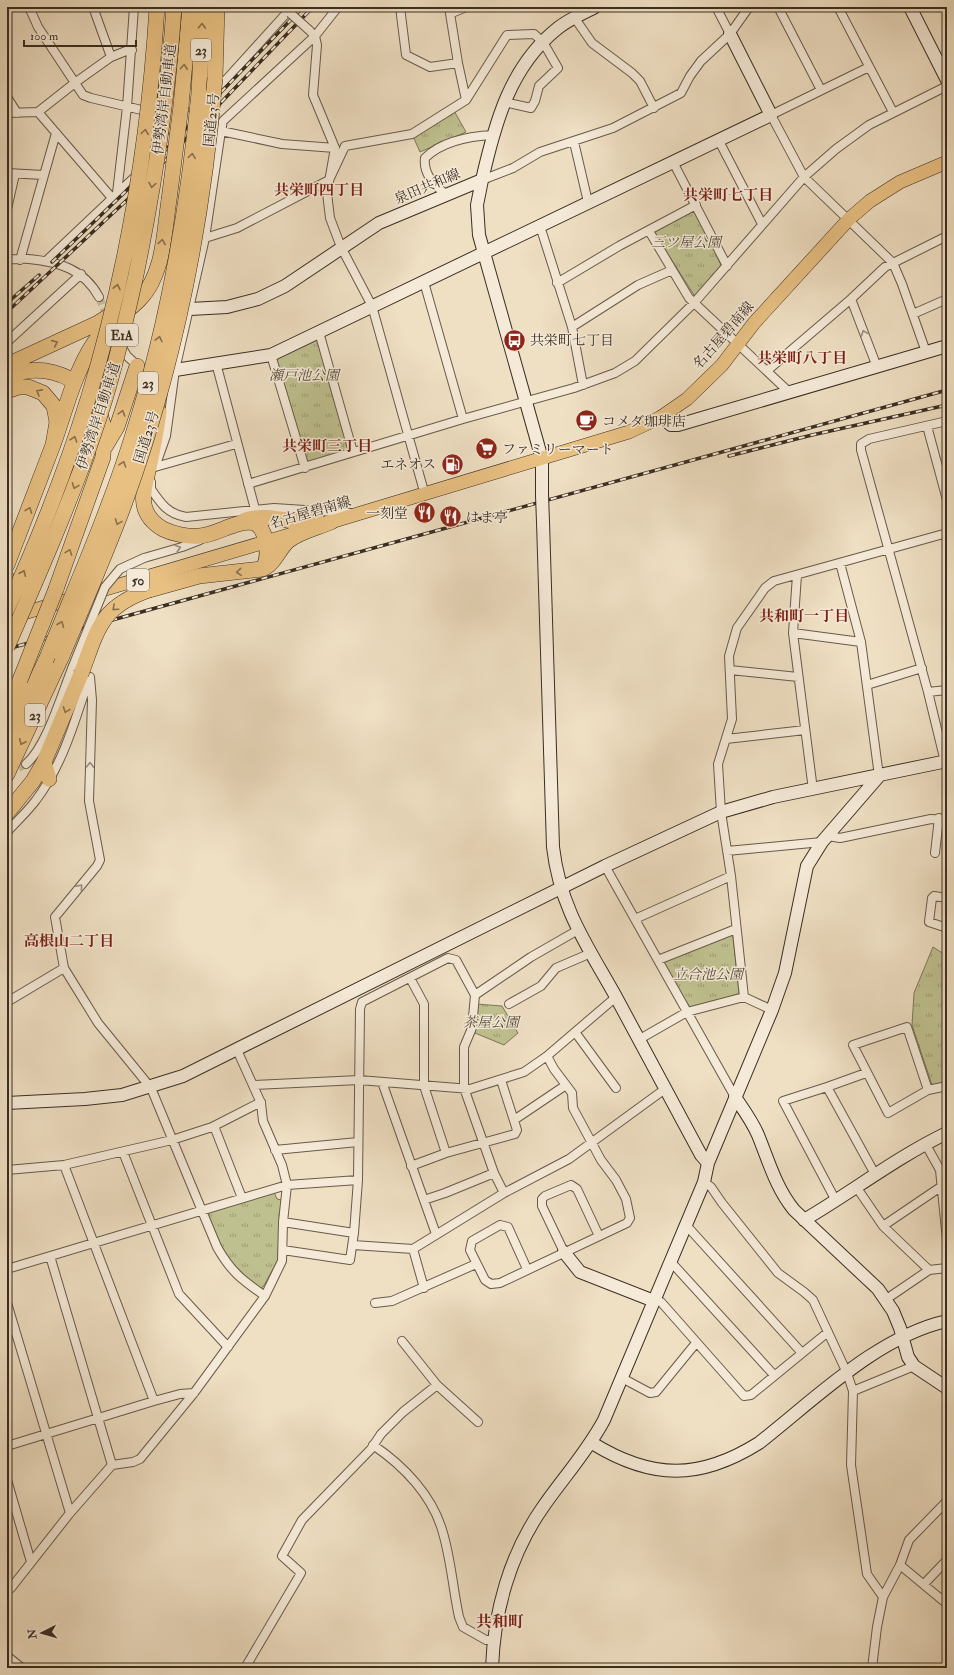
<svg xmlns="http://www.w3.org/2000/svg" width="954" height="1675" font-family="'IM FELL Double Pica','Noto Serif JP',serif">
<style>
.grass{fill:url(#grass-tufts);stroke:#7c7758}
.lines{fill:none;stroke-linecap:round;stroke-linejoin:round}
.street-tunnel{stroke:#cbbca3;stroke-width:8;stroke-dasharray:8 4;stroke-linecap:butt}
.street-casing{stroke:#675a4a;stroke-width:10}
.secondary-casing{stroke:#3a2e22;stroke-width:14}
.primary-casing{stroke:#3a2e22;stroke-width:14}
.highway-casing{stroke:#3a2e22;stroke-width:16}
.street{stroke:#f5ead8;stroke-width:8}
.secondary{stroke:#f5ead8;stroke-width:12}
.primary{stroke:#e8c082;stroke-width:13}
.highway{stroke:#e8c082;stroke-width:15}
.rail-casing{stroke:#3a2e22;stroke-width:3.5}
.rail{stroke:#f5ead8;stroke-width:2;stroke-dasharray:6;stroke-linecap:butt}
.street-bridge-casing{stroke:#675a4a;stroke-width:10;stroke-linecap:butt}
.secondary-bridge-casing{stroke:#3a2e22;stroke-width:14;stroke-linecap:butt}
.highway-bridge-casing{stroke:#3a2e22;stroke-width:16;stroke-linecap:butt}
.street-bridge{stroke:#f5ead8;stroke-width:8}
.secondary-bridge{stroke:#f5ead8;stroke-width:12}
.highway-bridge{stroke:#e8c082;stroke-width:15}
.oneway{stroke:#88704d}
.oneway2{stroke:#988c7d}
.labels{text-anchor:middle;stroke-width:3;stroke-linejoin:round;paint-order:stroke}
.shield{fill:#f5ead8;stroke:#726659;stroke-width:1}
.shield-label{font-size:13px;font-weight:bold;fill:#3a2e22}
.street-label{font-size:14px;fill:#3a2e22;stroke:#f5ead8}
.park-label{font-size:14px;font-style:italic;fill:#554b38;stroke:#f5ead8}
.poi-label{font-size:14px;fill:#3a2e22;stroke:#f5ead8;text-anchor:start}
.neighbourhood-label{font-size:15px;font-weight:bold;fill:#7a1f14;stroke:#f5ead8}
.quarter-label{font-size:16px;font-weight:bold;fill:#7a1f14;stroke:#f5ead8}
</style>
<defs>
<pattern id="grass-tufts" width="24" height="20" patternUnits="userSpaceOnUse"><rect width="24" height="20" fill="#bfc08f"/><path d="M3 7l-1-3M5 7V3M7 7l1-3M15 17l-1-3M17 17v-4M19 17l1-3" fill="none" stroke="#9c9c74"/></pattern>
</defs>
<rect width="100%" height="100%" fill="#efdfc3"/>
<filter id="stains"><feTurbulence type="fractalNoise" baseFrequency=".005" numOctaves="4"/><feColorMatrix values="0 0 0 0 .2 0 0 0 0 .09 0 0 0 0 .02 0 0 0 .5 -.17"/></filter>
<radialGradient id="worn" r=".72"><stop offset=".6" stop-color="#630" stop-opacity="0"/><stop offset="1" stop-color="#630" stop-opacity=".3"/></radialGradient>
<path class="grass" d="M 453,109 L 466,132 L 420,152 L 412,134 Z
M 691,211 L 696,212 L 721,265 L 696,295 L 694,295 L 655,234 L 656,230 Z
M 319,332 L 353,452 L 305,468 L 271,355 Z
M 731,935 L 733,937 L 739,992 L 737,996 L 692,1008 L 688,1005 L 664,964 L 665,961 Z
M 933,947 L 947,956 L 947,1082 L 932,1085 L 912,1025 L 914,993 Z
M 476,1004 L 502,1006 L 518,1033 L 504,1045 L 475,1033 Z
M 274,1192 L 277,1199 L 282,1200 L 279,1226 L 278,1260 L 263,1287 L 259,1288 C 231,1265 221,1250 208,1216 L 211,1210 Z"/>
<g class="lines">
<path class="street-tunnel" d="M 99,297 L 108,319
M 8,773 L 26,764"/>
<defs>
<path id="street" d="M 29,7 L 38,27 L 83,95 L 91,98 L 150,112
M 93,7 L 111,57
M 400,7 L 406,55 L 430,67 L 458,63
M 716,7 L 730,34 L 749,7
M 778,7 L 821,90
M 838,7 L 893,112
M 452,13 L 466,7
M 574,17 L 592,43 L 632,73 L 640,81 L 654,108
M 309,30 L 315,36 L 317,45 L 313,95 L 335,148 L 327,193 L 330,218 L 341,247 L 372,306 L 425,495
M 869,67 L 771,115 L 804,177 L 893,263 L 902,284 L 926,352
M 215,92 L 292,7
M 7,97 L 17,113
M 466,100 L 507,35 L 534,34 L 543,42 L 558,68 L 539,86 L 535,101 L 531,108 L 504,102
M 38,112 L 112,198
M 7,113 L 38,112 L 76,82 L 111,57 L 126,51 L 132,50
M 719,141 L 762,224
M 574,142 L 588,202
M 335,148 L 282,144 L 221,131 L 223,121 L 315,36 L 338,7
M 161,149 L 196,110
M 673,162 L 727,266
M 7,173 L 43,175
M 482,180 L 513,168 L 540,152 L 613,128 L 681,93 L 690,76 L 701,61 L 730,34
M 117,193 L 127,107 L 134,7
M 446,194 C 434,186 423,173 425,158 C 442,141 471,136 494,135
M 7,209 L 15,174
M 540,226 L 572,327 L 583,385
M 649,231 L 689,298 L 789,392
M 205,238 L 237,228 L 329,180 L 345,146 L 412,134 L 466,100 L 458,63 L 449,7
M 7,259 C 14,260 22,258 29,259 C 59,262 84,269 99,297
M 20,260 L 56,133
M 46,261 L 137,175
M 424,282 L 463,419
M 557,283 L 619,246 L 696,205
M 851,299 L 877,367
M 913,314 L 947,299
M 572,327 L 638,285 L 672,270
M 319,332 L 353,452
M 7,342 L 81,274
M 120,344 L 127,356 L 139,367
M 271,355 L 305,468
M 216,363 L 255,509
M 768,370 L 851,299 L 885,267 L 947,236
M 947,421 L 869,439 L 861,444 L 861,450 L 928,692 L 947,770
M 927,426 L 947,500
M 155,467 L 166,436 L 175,370 L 205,238 L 221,131
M 155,467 L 236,444
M 151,482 L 151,489 C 161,504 168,514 186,517 L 274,508 L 351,513
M 248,484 L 463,419 L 574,388 L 615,373 L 635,361 L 694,303 L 804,177 L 836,149 L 869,125 L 947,86
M 144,558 L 182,547 L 200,540
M 840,563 L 861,642 L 879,776
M 797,575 L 793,633 L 813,790
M 793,633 L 861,642
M 730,670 L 798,677
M 90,677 L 92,700 L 89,801 L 100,860 L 97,866 L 55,917 L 64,968 L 98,1023 L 151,1088 L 217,1247 C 231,1272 242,1280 265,1296
M 867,685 L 922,668
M 928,692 L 947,690
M 726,739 L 805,730
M 26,764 C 47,746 62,693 73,666
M 7,832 C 17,821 28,811 36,800 C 62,766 75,721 88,681
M 828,836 L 840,838 L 931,819 L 947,820
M 727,851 L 822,842
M 935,853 L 939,818
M 605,866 L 735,1097
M 947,898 L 934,896 L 932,898 L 929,922 L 947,928
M 635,919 L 731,876
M 658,960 L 736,929
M 410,978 L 424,1004 L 424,1086 L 446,1153
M 475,995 L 531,957 L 578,930
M 744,997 L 731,876 L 721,812 L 718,764 L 732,719 L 729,656 L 737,628 L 765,588 L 774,581 L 947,533
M 7,1002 L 64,968
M 509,1004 L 541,986 L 556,968 L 591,953
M 907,1027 L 928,1090 L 888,1113 L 853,1045 Z
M 575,1032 L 616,1088
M 638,1040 L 687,1012 L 744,997 L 772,1010
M 866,1073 L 827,1087 L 876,1176
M 382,1082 L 436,1234
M 254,1085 L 359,1080 L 470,1089 L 524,1072 L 547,1056 L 616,997
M 827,1087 L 783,1101 L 836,1201
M 928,1090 L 947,1086
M 514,1120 L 566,1085
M 214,1126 L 242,1198
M 925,1143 L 940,1170 L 947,1240
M 275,1150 L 358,1142
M 123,1152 L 179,1294 L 228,1347
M 64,1165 L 154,1401
M 411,1166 L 446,1153 L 515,1134 L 517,1130 L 501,1080
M 7,1170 L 64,1165 L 172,1140 L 212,1127 L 261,1102
M 704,1182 L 711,1187 L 722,1203 L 778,1273 L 804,1292 L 813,1300 L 847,1373 L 853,1391 L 851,1465 L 867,1574 L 883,1597
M 857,1188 L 883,1226 L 929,1270
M 424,1200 L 445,1193 L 494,1173
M 283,1222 L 354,1233 L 358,1180 L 360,1009 L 362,1002 L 448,958 L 456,960 L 475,995 L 472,1028 L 464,1047 L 464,1088 L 494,1173 L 504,1193
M 686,1225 L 802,1353
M 883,1226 L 942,1186
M 353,1245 L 413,1249 L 504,1193 L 569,1159 L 665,1089
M 413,1249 L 424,1288
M 283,1250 L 350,1260 L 354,1233
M 564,1252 L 542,1206 L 542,1199 L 545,1196 L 571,1185 L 577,1189 L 599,1236
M 50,1256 L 112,1465
M 671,1262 L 774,1375
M 7,1269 L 287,1185 L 358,1180
M 527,1269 L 508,1227 L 500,1225 L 472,1241 L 470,1250 L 485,1280 L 491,1284 L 500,1283 L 627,1223 L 630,1218 L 626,1199 L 616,1180 L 601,1160 L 573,1108 L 572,1093 L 554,1069 L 547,1056
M 885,1300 L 929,1270 L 947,1268
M 654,1301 L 661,1302 L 744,1396 L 751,1395 L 828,1332
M 7,1303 L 70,1513
M 375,1303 L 392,1301 L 476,1264
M 402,1341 L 437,1385 L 478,1422
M 622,1378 L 650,1393 L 656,1392 L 696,1343
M 853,1391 L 914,1366
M 373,1445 C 404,1466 433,1496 443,1533 C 451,1560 453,1589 459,1617 L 463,1627 L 486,1640 L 494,1640
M 7,1446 L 154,1401 L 180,1394 L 194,1393
M 7,1480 L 31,1562
M 900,1565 L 947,1604
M 924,1584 L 947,1560
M 7,1591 L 11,1588 L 70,1513 L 112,1465 L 133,1462 L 140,1459 L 194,1393 L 265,1296 L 282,1261 L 283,1222 L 287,1185 L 282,1165 L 263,1121 L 261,1103 L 237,1050
M 7,1656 L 22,1668
M 245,1668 L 301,1573 L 282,1556 L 302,1520 L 371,1449 L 381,1434 L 403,1412 L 437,1385
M 872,1668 L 877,1627 L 883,1597 L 900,1565 L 909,1540 L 947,1501"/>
<path id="secondary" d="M 910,7 L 947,80
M 482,180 L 477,205 L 479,235 L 542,459 L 542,495
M 190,309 L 227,307 L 258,299 L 285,286 L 379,223 L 482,180 C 495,123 510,66 558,28 C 569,19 582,14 595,7
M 175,370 L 271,355 L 771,115 L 730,34
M 661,417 L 671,425 L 678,425 L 947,346
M 543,522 L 553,847 C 560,908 587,945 616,997 C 645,1050 673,1103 701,1155 L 708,1163
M 735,1097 C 743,1109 752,1121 758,1135 C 769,1162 776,1188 794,1210 L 878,1289 L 893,1311 L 900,1328 L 908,1357 L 914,1366 L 947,1388
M 7,1103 L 85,1099 L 122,1095 L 183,1076 L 605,866 L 721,812 L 773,797 L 947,761
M 804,1220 C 852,1192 897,1157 947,1133
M 564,1252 L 580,1272 L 654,1301
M 592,1443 C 652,1480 700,1480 759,1443 C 814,1400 878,1336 947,1321
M 492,1668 C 494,1611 510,1554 543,1507 C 563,1478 587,1452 604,1420 L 704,1182 L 708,1163 L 772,1010 L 785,973 L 807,866 L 822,842 L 879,776"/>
<path id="primary" d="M 321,525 L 629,432 L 661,417 L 687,399 L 722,365 L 754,323 L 849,219 L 870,201 L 900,182 L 947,162
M 7,618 L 299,532"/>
<path id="highway" d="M 215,78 L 217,7
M 199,93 L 203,7
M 181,106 L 190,7
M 7,365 L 98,323 L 112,314
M 7,377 C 29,367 49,368 70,379
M 7,391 L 19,387 L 28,387 L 43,393 L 54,406 L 57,422 L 53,445 L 7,565
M 159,412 C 157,428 154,443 151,458 C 146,485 132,511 163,529 C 173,534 188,537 199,536 C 218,535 236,519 255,523 C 267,530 271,559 262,569
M 53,445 C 65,412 74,373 94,343 C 105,325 126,314 140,299 C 164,274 164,232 169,200
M 105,447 L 117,427 L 137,366
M 245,520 C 269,512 295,525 320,523
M 7,578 L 14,606
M 56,589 L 103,457 L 104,427 L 98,408 L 92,400
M 149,590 L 199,576 L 262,569 C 275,564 278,550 288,541 C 299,532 317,528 331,522
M 7,713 L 20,680
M 7,740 L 46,660
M 44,762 L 49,779
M 7,774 L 62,656
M 7,813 L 33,781 L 44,762 L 81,674"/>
</defs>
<use href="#street" class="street-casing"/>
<use href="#secondary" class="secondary-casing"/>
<use href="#primary" class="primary-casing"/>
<use href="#highway" class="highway-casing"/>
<use href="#street" class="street"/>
<use href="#secondary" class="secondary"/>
<use href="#primary" class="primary"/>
<use href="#highway" class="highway"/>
<defs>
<path id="rail" d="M 52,262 L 125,192 L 303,7
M 7,303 L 39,275
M 7,312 L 128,199 L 313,7
M 729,456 L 812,435 L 947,405
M 7,649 L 947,390"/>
</defs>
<use href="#rail" class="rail-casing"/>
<use href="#rail" class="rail"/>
<defs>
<path id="street-bridge" d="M 290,13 L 309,30
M 73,666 L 105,587 L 120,569 L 144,558"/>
<path id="secondary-bridge" d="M 542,495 L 543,522"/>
<path id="highway-bridge" d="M 169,200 L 181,106
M 7,609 C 38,541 66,470 88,399 C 127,272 149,139 157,7
M 7,647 C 38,576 69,506 94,433 C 112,382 124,328 136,275 C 154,187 168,97 174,7
M 62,656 C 83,606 105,556 124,505 C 174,368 203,223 215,78
M 46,660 C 77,583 111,507 135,428 C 169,319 188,206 199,93
M 81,674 C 98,629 100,607 149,590
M 20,680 L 56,589"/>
</defs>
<use href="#street-bridge" class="street-bridge-casing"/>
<use href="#secondary-bridge" class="secondary-bridge-casing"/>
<use href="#highway-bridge" class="highway-bridge-casing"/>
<use href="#street-bridge" class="street-bridge"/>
<use href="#secondary-bridge" class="secondary-bridge"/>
<use href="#highway-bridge" class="highway-bridge"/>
</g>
<defs><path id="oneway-chevron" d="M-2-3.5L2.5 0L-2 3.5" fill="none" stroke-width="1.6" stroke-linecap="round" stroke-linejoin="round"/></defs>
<g class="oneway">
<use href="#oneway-chevron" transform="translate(202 26) rotate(-87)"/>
<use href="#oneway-chevron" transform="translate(184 67) rotate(-85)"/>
<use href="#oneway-chevron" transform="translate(145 132) rotate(-82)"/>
<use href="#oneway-chevron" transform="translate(192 156) rotate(-82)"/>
<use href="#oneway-chevron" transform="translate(152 185) rotate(99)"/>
<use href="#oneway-chevron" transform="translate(162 242) rotate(-81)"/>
<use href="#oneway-chevron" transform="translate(117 287) rotate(-78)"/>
<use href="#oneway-chevron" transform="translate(159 339) rotate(-77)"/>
<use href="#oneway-chevron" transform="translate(55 343) rotate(-24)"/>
<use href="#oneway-chevron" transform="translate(39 392) rotate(-152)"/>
<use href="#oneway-chevron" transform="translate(122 413) rotate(-72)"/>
<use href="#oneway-chevron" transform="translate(74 439) rotate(-71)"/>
<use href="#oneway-chevron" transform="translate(123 464) rotate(-71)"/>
<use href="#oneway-chevron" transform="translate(75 486) rotate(111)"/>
<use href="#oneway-chevron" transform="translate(29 510) rotate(-69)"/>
<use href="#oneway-chevron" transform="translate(118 522) rotate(111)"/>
<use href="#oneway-chevron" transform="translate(69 552) rotate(-70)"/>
<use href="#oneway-chevron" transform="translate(239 572) rotate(175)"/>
<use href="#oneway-chevron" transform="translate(23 573) rotate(-67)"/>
<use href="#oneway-chevron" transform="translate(115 608) rotate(138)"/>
<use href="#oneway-chevron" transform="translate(61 624) rotate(-68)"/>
<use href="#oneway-chevron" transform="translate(66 710) rotate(111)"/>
<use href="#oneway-chevron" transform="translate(22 742) rotate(115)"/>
</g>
<g class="oneway2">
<use href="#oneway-chevron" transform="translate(864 333) rotate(-110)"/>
<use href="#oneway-chevron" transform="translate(178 548) rotate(-17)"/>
<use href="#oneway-chevron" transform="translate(90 765) rotate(-89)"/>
<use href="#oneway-chevron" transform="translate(80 887) rotate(-50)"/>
</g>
<defs>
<symbol id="bus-disc" viewBox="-11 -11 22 22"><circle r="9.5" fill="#8f2418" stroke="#f5ead8"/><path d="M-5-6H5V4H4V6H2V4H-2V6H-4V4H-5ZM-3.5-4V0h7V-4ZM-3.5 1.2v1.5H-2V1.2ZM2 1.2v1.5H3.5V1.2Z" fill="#fff"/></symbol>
<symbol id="cafe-disc" viewBox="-11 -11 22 22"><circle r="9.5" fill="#8f2418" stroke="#f5ead8"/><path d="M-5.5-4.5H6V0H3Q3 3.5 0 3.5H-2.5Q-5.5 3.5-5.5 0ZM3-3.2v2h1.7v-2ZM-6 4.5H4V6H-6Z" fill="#fff"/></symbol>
<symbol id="supermarket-disc" viewBox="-11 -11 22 22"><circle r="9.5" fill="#8f2418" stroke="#f5ead8"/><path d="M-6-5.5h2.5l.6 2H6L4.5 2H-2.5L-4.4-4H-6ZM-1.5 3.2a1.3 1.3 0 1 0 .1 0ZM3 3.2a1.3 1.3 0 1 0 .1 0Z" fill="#fff"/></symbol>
<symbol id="fuel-disc" viewBox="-11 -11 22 22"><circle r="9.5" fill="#8f2418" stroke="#f5ead8"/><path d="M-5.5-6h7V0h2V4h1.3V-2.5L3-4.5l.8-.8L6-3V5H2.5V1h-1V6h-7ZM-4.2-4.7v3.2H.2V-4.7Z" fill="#fff"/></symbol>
<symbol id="restaurant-disc" viewBox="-11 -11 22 22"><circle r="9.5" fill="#8f2418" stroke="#f5ead8"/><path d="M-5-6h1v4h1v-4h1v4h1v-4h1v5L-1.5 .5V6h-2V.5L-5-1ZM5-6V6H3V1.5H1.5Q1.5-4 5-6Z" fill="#fff"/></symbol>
</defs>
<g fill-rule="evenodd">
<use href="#bus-disc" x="502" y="328" width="25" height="25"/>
<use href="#cafe-disc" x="574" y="408" width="25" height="25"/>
<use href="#supermarket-disc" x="474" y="436" width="25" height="25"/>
<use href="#fuel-disc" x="440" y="452" width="25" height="25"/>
<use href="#restaurant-disc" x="412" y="500" width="25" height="25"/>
<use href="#restaurant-disc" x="438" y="504" width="25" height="25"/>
</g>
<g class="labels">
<g class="shield">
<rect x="191" y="39" width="20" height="22" rx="3"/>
<rect x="106" y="324" width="32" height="22" rx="3"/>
<rect x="138" y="372" width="20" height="22" rx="3"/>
<rect x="127" y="569" width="22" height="22" rx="3"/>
<rect x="25" y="704" width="20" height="22" rx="3"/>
</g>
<g class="shield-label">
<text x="201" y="55">23</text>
<text x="122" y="340">E1A</text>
<text x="148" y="388">23</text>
<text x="138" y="585">50</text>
<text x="35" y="720">23</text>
</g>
<g class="street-label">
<text transform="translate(164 99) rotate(-83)" y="5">伊勢湾岸自動車道</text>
<text transform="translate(211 120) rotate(-84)" y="5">国道23号</text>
<text transform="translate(427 186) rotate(-23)" y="5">泉田共和線</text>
<text transform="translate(723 335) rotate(-49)" y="5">名古屋碧南線</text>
<text transform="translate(98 416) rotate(-72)" y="5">伊勢湾岸自動車道</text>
<text transform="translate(146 437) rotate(-73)" y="5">国道23号</text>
<text transform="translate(310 512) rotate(-16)" y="5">名古屋碧南線</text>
</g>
<g class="park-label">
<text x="686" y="247">三ツ屋公園</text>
<text x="304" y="380">瀬戸池公園</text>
<text x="708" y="979">立合池公園</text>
<text x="491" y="1027">茶屋公園</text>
</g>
<g class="poi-label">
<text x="530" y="345">共栄町七丁目</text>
<text x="602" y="426">コメダ珈琲店</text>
<text x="502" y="454">ファミリーマート</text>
<text x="436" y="469" text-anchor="end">エネオス</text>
<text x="408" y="518" text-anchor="end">一刻堂</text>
<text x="466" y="522">はま亭</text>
</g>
<g class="neighbourhood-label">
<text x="319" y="195">共栄町四丁目</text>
<text x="728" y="200">共栄町七丁目</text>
<text x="802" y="363">共栄町八丁目</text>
<text x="327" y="451">共栄町三丁目</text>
<text x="804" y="621">共和町一丁目</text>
<text x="69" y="946">高根山二丁目</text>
</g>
<g class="quarter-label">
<text x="500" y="1627">共和町</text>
</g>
</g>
<rect width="954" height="1675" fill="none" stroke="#efdfc3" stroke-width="24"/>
<rect x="8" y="8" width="938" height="1659" fill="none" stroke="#3a2e22" stroke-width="2"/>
<rect x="12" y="12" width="930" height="1651" fill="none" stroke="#3a2e22"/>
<g transform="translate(42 1633) rotate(264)" stroke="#f5ead8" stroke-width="3" paint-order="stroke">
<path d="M0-3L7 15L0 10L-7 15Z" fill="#3a2e22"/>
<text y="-6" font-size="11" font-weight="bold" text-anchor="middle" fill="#3a2e22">N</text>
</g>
<path d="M24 40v6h112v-6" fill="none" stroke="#3a2e22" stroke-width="2"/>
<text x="30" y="40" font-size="12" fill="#3a2e22" stroke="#f5ead8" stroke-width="3" paint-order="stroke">100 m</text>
<rect width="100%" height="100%" filter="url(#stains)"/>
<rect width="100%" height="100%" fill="url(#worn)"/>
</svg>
